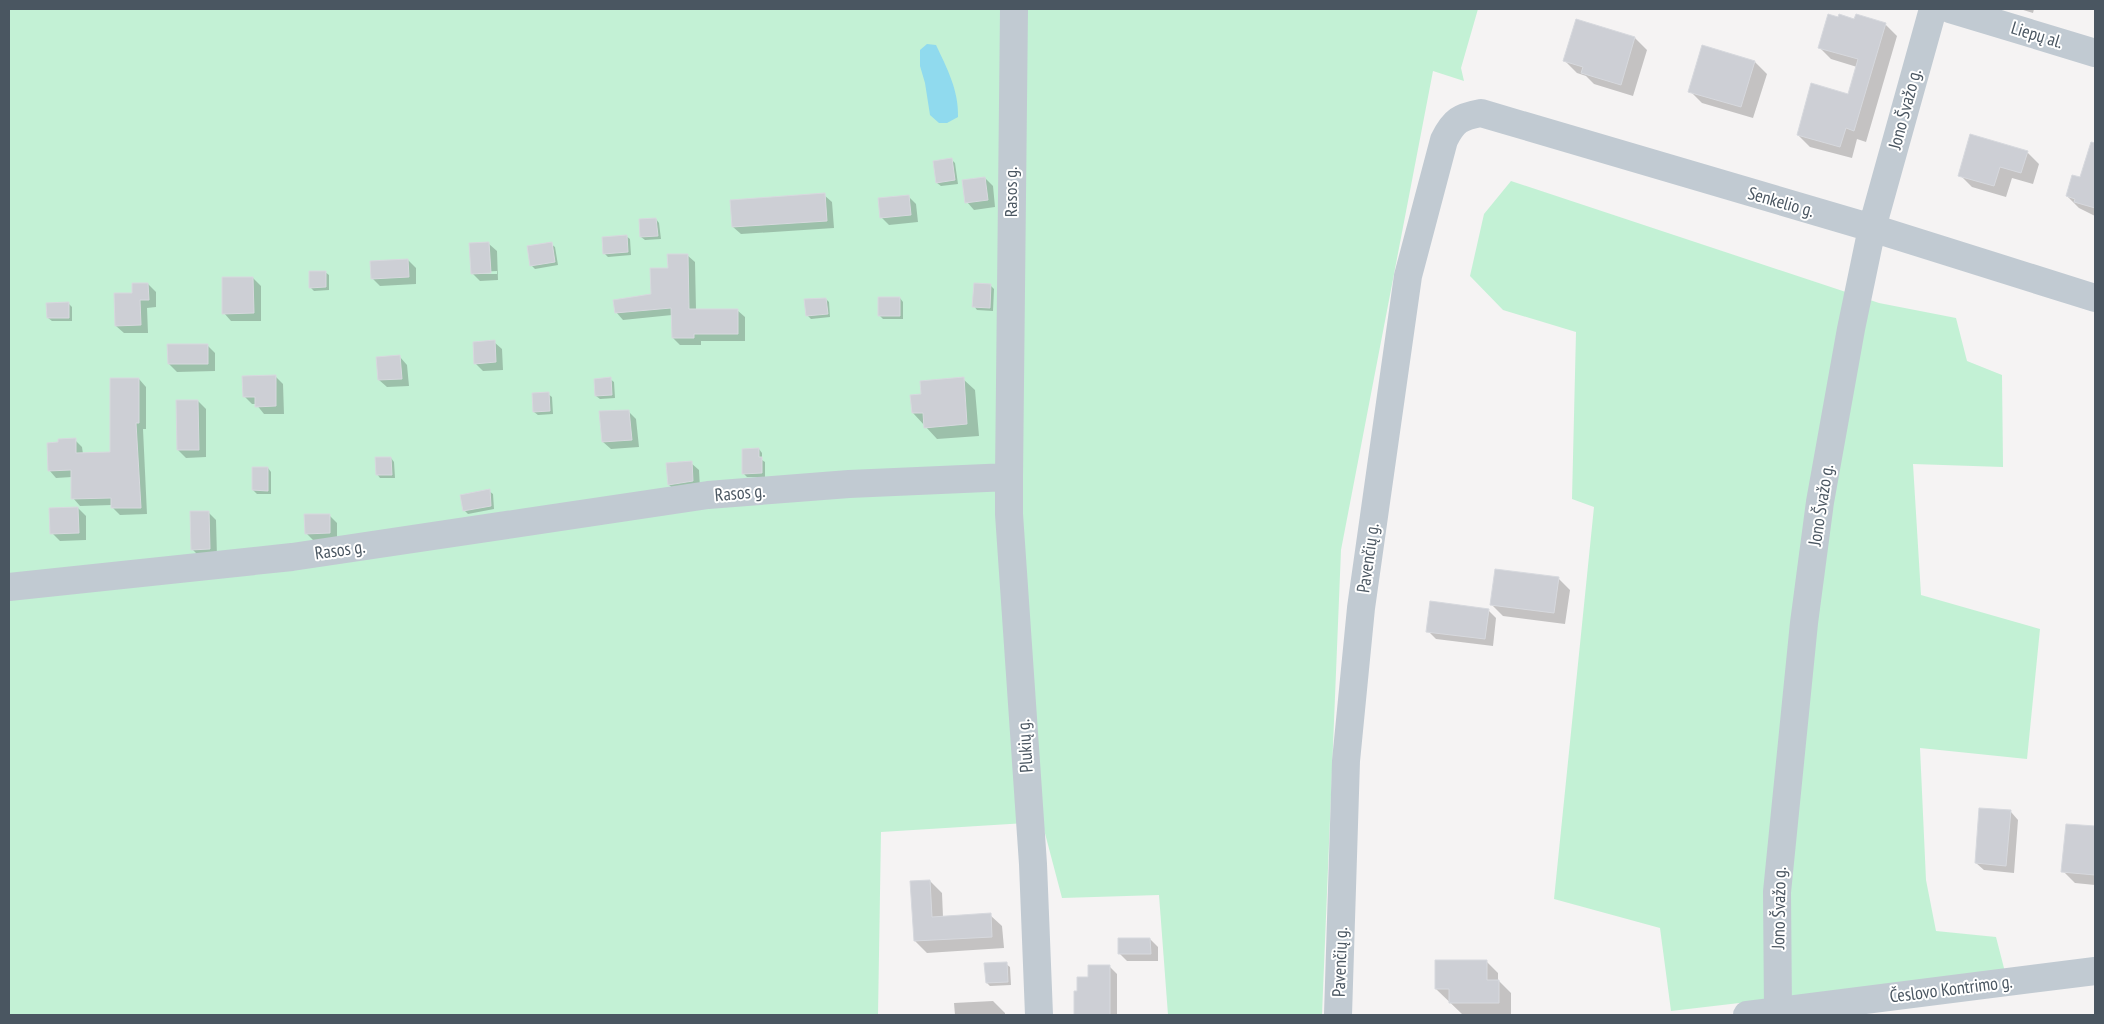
<svg xmlns="http://www.w3.org/2000/svg" width="2104" height="1024" font-family="'PT Sans Narrow',sans-serif">
<style>
.green{fill:#c3f1d5}
.water{fill:#90daee}
.shadow{fill:#0003;fill-rule:evenodd}
.building{fill:#cdcfd5;stroke:#d7d9de}
.lines{fill:none;stroke-linecap:round;stroke-linejoin:round}
.minor{stroke:#c1cad2;stroke-width:28}
.labels{text-anchor:middle;stroke-width:4;stroke-linejoin:round;paint-order:stroke}
.street-label{font-size:18px;fill:#4a5661;stroke:#fff}
</style>
<rect width="100%" height="100%" fill="#f5f3f3"/>
<path class="green" d="M 9,9 L 1478,9 L 1461,68 L 1464,81 L 1433,71 L 1341,550 L 1322,1015 L 1168,1015 L 1159,895 L 1062,898 L 1042,822 L 881,832 L 878,1015 L 9,1015 Z
M 1511,181 L 1879,303 L 1956,318 L 1967,361 L 2002,375 L 2003,467 L 1913,464 L 1921,595 L 2040,629 L 2027,759 L 1920,748 L 1926,880 L 1936,931 L 1996,937 L 2005,972 L 1671,1011 L 1660,928 L 1554,899 L 1594,507 L 1572,499 L 1576,332 L 1503,310 L 1470,276 L 1484,214 Z"/>
<path class="water" d="M 927,44 L 936,45 C 947,68 959,91 958,117 L 947,123 L 939,123 L 930,115 L 925,83 L 920,66 L 920,50 Z"/>
<path class="shadow" d="M 2020,9 L 2034,9 L 2033,13 Z
M 1855,20 L 1885,24 L 1897,36 L 1866,142 L 1857,139 L 1852,158 L 1810,147 L 1798,135 L 1849,95 L 1857,67 L 1831,59 L 1819,47 Z
M 1635,38 L 1647,50 L 1633,96 L 1594,84 L 1586,76 L 1577,73 L 1565,61 Z
M 1755,62 L 1767,74 L 1753,118 L 1702,103 L 1690,91 Z
M 2027,152 L 2039,164 L 2033,184 L 2012,178 L 2006,197 L 1972,187 L 1960,175 Z
M 952,160 L 955,163 L 958,184 L 941,186 L 937,183 Z
M 2086,163 L 2095,165 L 2095,216 L 2079,208 L 2067,196 L 2081,179 Z
M 985,178 L 993,186 L 995,207 L 974,210 L 967,202 Z
M 824,195 L 832,202 L 834,228 L 741,234 L 733,227 Z
M 908,196 L 916,204 L 918,222 L 889,225 L 881,217 Z
M 656,219 L 659,223 L 661,239 L 645,240 L 641,237 Z
M 626,236 L 630,239 L 631,255 L 608,257 L 604,253 Z
M 489,244 L 497,251 L 498,280 L 480,281 L 472,273 ZM 497,271 L 497,274 L 478,274 L 478,272 Z
M 551,244 L 555,247 L 558,265 L 535,269 L 531,265 Z
M 687,255 L 695,262 L 696,310 L 737,310 L 745,317 L 745,341 L 701,341 L 701,345 L 680,345 L 673,338 L 672,315 L 623,320 L 616,312 L 652,295 L 669,269 Z
M 408,260 L 416,268 L 416,284 L 380,286 L 372,278 Z
M 325,272 L 329,275 L 329,290 L 314,291 L 310,287 Z
M 253,278 L 261,286 L 261,321 L 231,321 L 224,313 Z
M 148,284 L 156,292 L 156,307 L 147,308 L 148,333 L 124,333 L 116,326 L 134,294 Z
M 990,285 L 994,289 L 993,311 L 977,310 L 974,306 Z
M 900,298 L 903,302 L 903,319 L 883,319 L 879,315 Z
M 826,299 L 829,302 L 830,317 L 811,319 L 807,315 Z
M 68,303 L 72,307 L 72,321 L 52,321 L 48,318 Z
M 494,342 L 502,349 L 503,370 L 483,371 L 475,363 Z
M 207,345 L 215,353 L 215,371 L 177,372 L 169,364 Z
M 400,357 L 407,365 L 409,386 L 387,387 L 379,380 Z
M 275,376 L 283,384 L 284,414 L 264,414 L 256,404 L 252,404 L 244,396 Z
M 139,379 L 146,387 L 146,429 L 143,429 L 147,514 L 120,515 L 113,508 L 112,505 L 80,506 L 73,498 L 72,477 L 56,478 L 49,470 L 75,440 L 82,447 L 83,454 L 112,453 Z
M 610,379 L 614,382 L 615,398 L 600,399 L 596,396 Z
M 963,379 L 975,390 L 979,436 L 937,439 L 913,413 L 923,395 Z
M 548,394 L 552,397 L 553,414 L 538,415 L 534,412 Z
M 198,401 L 206,409 L 206,457 L 186,458 L 178,450 Z
M 628,411 L 636,419 L 639,447 L 611,449 L 603,442 Z
M 759,449 L 762,453 L 762,460 L 765,462 L 765,477 L 747,477 L 743,473 Z
M 391,458 L 394,462 L 395,478 L 380,478 L 377,474 Z
M 691,463 L 699,470 L 700,489 L 677,492 L 669,485 Z
M 268,468 L 271,472 L 271,494 L 257,494 L 253,490 Z
M 489,491 L 493,494 L 494,509 L 468,514 L 464,510 Z
M 78,508 L 86,516 L 86,540 L 60,541 L 52,533 Z
M 208,512 L 216,520 L 217,557 L 200,557 L 192,549 Z
M 329,515 L 337,523 L 337,541 L 314,541 L 306,533 Z
M 1558,578 L 1570,590 L 1565,624 L 1503,616 L 1491,604 Z
M 1488,610 L 1496,618 L 1493,646 L 1436,639 L 1428,631 Z
M 2011,812 L 2018,820 L 2014,873 L 1984,870 L 1976,863 Z
M 2095,820 L 2095,885 L 2075,883 L 2063,871 L 2095,828 Z
M 930,881 L 942,893 L 943,917 L 990,915 L 1002,926 L 1004,948 L 927,953 L 915,941 Z
M 1150,939 L 1158,947 L 1158,961 L 1127,961 L 1119,953 Z
M 1486,961 L 1498,973 L 1498,980 L 1511,993 L 1511,1014 L 1462,1014 L 1436,989 Z
M 1006,964 L 1010,967 L 1011,985 L 990,986 L 987,983 Z
M 1109,966 L 1117,974 L 1117,1015 L 1075,1015 L 1075,992 L 1079,992 L 1090,978 Z
M 993,1001 L 1005,1013 L 1005,1015 L 955,1015 L 954,1003 Z"/>
<path class="building" d="M 1828,14 L 1838,17 L 1839,14 L 1854,19 L 1856,14 L 1886,23 L 1854,131 L 1846,128 L 1840,147 L 1797,135 L 1811,83 L 1848,94 L 1858,59 L 1818,48 Z
M 1576,19 L 1635,37 L 1621,85 L 1581,73 L 1583,67 L 1563,61 Z
M 1702,45 L 1755,61 L 1741,107 L 1688,92 Z
M 1970,134 L 2028,151 L 2021,173 L 2000,167 L 1994,186 L 1958,176 Z
M 2091,142 L 2095,143 L 2095,208 L 2074,202 L 2075,199 L 2066,196 L 2072,175 L 2080,177 Z
M 952,158 L 955,180 L 936,183 L 933,161 Z
M 985,177 L 988,200 L 965,203 L 962,180 Z
M 825,193 L 827,221 L 732,227 L 730,200 Z
M 909,195 L 911,215 L 880,218 L 878,198 Z
M 656,218 L 658,236 L 640,237 L 639,219 Z
M 627,235 L 628,252 L 603,254 L 602,237 Z
M 489,242 L 491,273 L 471,274 L 469,243 Z
M 552,242 L 555,262 L 530,266 L 527,246 Z
M 667,254 L 688,254 L 689,309 L 738,309 L 738,334 L 694,334 L 694,338 L 672,338 L 671,308 L 615,313 L 613,300 L 651,294 L 650,268 L 668,268 Z
M 408,259 L 409,277 L 371,279 L 370,261 Z
M 309,271 L 326,271 L 326,287 L 309,288 Z
M 222,277 L 253,277 L 254,313 L 222,314 Z
M 132,283 L 148,283 L 149,300 L 140,300 L 141,325 L 115,326 L 114,293 L 132,293 Z
M 974,283 L 991,284 L 990,308 L 972,307 Z
M 878,297 L 900,297 L 900,316 L 878,316 Z
M 826,298 L 828,314 L 806,316 L 804,299 Z
M 69,302 L 69,318 L 47,318 L 46,303 Z
M 495,340 L 496,362 L 474,364 L 473,342 Z
M 167,344 L 208,344 L 208,364 L 168,364 Z
M 400,355 L 402,379 L 378,380 L 376,357 Z
M 276,375 L 276,406 L 255,407 L 255,397 L 243,397 L 242,376 Z
M 611,377 L 612,395 L 595,396 L 594,379 Z
M 964,377 L 967,424 L 924,428 L 923,413 L 912,413 L 910,395 L 921,394 L 920,381 Z
M 110,378 L 139,378 L 139,423 L 136,423 L 141,508 L 111,508 L 111,498 L 71,499 L 71,470 L 48,471 L 47,443 L 58,442 L 58,439 L 76,438 L 76,453 L 110,452 Z
M 549,392 L 550,411 L 533,412 L 532,393 Z
M 176,400 L 198,400 L 199,450 L 177,450 Z
M 629,410 L 632,440 L 602,442 L 599,411 Z
M 759,448 L 759,457 L 762,457 L 762,473 L 742,474 L 742,449 Z
M 375,457 L 391,457 L 392,475 L 376,475 Z
M 692,461 L 693,481 L 668,485 L 666,463 Z
M 252,467 L 268,467 L 268,491 L 252,490 Z
M 490,489 L 491,506 L 463,511 L 460,495 Z
M 78,507 L 79,533 L 50,534 L 49,508 Z
M 190,511 L 209,511 L 210,549 L 191,550 Z
M 304,514 L 330,514 L 330,533 L 305,534 Z
M 1495,569 L 1559,577 L 1554,613 L 1490,605 Z
M 1430,601 L 1489,609 L 1485,639 L 1426,632 Z
M 1979,808 L 2011,810 L 2006,866 L 1975,863 Z
M 2066,824 L 2095,826 L 2095,875 L 2061,872 Z
M 930,880 L 932,917 L 991,913 L 992,937 L 914,941 L 910,881 Z
M 1118,938 L 1150,938 L 1151,954 L 1118,954 Z
M 1435,960 L 1487,960 L 1487,980 L 1499,980 L 1499,1003 L 1449,1003 L 1449,989 L 1435,989 Z
M 1007,962 L 1008,982 L 986,983 L 984,963 Z
M 1088,965 L 1110,965 L 1110,1015 L 1074,1015 L 1074,991 L 1077,991 L 1077,977 L 1088,977 Z"/>
<g class="lines">
<path class="minor" d="M 1950,9 L 2095,53
M 1009,477 L 1009,514 L 1033,864 L 1039,1015
M 9,587 L 292,557 L 708,495 L 849,484 L 1009,477 L 1014,9
M 1778,1012 L 1777,892 L 1804,623 L 1820,502 L 1851,329 L 1872,228 L 1933,9
M 1338,1015 L 1346,761 L 1361,608 L 1408,276 L 1444,140 C 1454,120 1460,117 1481,113 L 1872,228 L 2095,298
M 1747,1015 L 2095,971"/>
</g>
<g class="labels">
<g class="street-label">
<text transform="translate(2037 35) rotate(17)" y="6">Liepų al.</text>
<text transform="translate(1905 109) rotate(-75)" y="6">Jono Švažo g.</text>
<text transform="translate(1011 192) rotate(-90)" y="6">Rasos g.</text>
<text transform="translate(1781 202) rotate(16)" y="6">Senkelio g.</text>
<text transform="translate(740 493) rotate(-5)" y="6">Rasos g.</text>
<text transform="translate(1821 505) rotate(-81)" y="6">Jono Švažo g.</text>
<text transform="translate(340 550) rotate(-8)" y="6">Rasos g.</text>
<text transform="translate(1368 558) rotate(-82)" y="6">Pavenčių g.</text>
<text transform="translate(1025 746) rotate(-94)" y="6">Plukių g.</text>
<text transform="translate(1779 908) rotate(-89)" y="6">Jono Švažo g.</text>
<text transform="translate(1340 962) rotate(-88)" y="6">Pavenčių g.</text>
<text transform="translate(1951 989) rotate(-7)" y="6">Česlovo Kontrimo g.</text>
</g>
</g>
<rect width="2104" height="1024" fill="none" stroke="#4a5661" stroke-width="20"/>
</svg>
